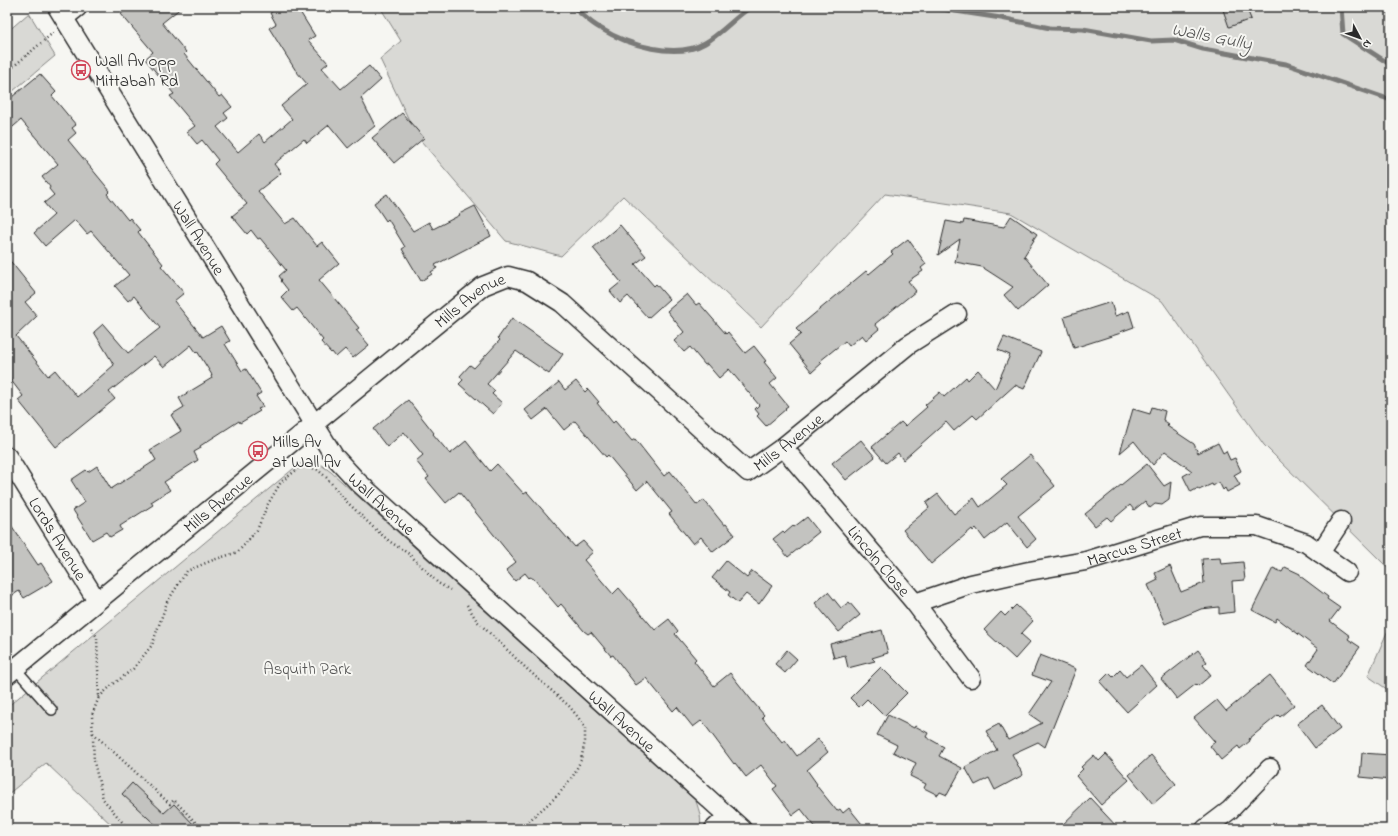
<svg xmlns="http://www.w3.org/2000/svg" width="1398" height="836" font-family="'Indie Flower',sans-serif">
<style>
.green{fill:#d9d9d5;stroke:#828280}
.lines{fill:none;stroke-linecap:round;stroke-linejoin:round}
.stream{stroke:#7a7a78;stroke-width:5}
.building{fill:#c3c3c0;stroke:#2b2b2b}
.service-casing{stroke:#2b2b2b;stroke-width:12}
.minor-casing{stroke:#2b2b2b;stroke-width:21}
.path{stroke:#2b2b2b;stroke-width:2.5;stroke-dasharray:1 3;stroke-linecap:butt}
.service{stroke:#f6f6f2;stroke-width:9}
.minor{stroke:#f6f6f2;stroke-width:18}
.labels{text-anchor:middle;stroke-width:4;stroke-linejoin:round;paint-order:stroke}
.poi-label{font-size:17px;fill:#2b2b2b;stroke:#f6f6f2;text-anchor:start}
.street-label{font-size:17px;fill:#2b2b2b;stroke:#f6f6f2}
.park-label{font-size:17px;fill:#565656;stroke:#f6f6f2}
.water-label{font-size:18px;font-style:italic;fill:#525251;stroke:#f6f6f2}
</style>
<rect width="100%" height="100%" fill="#f6f6f2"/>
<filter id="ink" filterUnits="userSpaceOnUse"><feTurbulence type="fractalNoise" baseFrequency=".025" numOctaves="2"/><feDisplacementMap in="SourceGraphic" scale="8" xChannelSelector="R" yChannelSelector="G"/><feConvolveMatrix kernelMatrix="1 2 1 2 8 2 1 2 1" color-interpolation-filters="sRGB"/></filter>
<g filter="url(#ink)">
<path class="green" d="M 380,7 L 1391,7 L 1391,571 L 1264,445 L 1162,301 L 1011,213 L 885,194 L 761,327 L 623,196 L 561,256 L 506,241 L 416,135 L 380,59 L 401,41 Z
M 29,13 L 55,56 L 7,96 L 7,32 Z
M 317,462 L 331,472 L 696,801 C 699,811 703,820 699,829 L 116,829 L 46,763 L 7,795 L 7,707 L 299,464 Z
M 1391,623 L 1391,692 L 1368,676 Z"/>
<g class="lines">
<path class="stream" d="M 573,7 C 582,14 590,23 600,28 C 627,45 676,60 705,43 C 722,33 735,17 751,7
M 929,7 L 1001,18 L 1050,28 L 1083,29 L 1151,41 L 1174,40 L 1203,49 L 1286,64 L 1391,100
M 1341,7 L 1343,34 L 1391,65"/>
</g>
<path class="building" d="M 129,7 L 182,7 L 162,23 L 186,52 L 184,54 L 219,97 L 222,95 L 232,107 L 224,113 L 228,118 L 217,127 L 238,152 L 259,134 L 265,142 L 292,119 L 281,106 L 307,84 L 296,71 L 269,28 L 276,24 L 270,13 L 280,7 L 297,7 L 315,36 L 308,40 L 328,63 L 322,68 L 341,89 L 369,66 L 381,80 L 361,98 L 375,126 L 348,148 L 329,125 L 307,143 L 304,139 L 274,164 L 281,173 L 258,191 L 285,224 L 295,218 L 317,246 L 322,242 L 339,263 L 319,280 L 359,328 L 356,330 L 369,345 L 353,358 L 345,349 L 336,357 L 332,352 L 331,353 L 321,342 L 323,340 L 297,308 L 293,311 L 281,297 L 288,290 L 281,281 L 282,280 L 279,276 L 286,270 L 260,238 L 258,239 L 251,230 L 247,234 L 232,216 L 247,204 L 214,164 L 218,160 L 202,140 L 197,144 L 187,132 L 195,126 L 170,96 L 174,94 L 145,59 L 153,52 L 121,14 Z
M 1222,7 L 1246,7 L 1251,19 L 1229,27 Z
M 40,74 L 56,92 L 52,96 L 76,125 L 72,128 L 76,133 L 68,140 L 110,191 L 107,194 L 128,220 L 130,218 L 140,230 L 138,232 L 163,264 L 161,266 L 184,293 L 174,301 L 203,337 L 221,326 L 230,341 L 225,344 L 242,371 L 246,369 L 261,393 L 256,396 L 263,407 L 258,409 L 260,411 L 240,423 L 239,421 L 200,446 L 201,448 L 194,452 L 198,460 L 164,482 L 170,490 L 151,502 L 153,505 L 120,526 L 122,530 L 110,537 L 106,532 L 92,540 L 73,510 L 85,502 L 71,480 L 86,470 L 88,472 L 97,466 L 111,489 L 156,460 L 150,450 L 181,431 L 171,415 L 184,407 L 179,398 L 212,378 L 211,376 L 212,375 L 197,351 L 196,352 L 191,345 L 164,367 L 154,356 L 109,392 L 115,399 L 56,447 L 18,400 L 23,396 L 7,375 L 7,257 L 36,293 L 25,302 L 37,316 L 16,336 L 48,376 L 55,370 L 77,397 L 114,365 L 94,332 L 103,324 L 128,353 L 160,328 L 134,296 L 128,301 L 115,286 L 129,275 L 91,231 L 87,234 L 75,220 L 45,246 L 34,233 L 54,215 L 44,203 L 54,195 L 49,189 L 50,187 L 42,177 L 58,164 L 21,120 L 7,132 L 7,101 Z
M 402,113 L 424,138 L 394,163 L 372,138 Z
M 387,194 L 413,231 L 429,222 L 433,229 L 460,215 L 459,214 L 475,206 L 491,236 L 435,265 L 437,268 L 431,272 L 432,274 L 421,281 L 402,249 L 405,247 L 388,219 L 386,221 L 374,203 Z
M 1011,216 L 1037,234 L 1033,240 L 1034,240 L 1024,256 L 1048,285 L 1018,311 L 1004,295 L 1013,287 L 982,267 L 955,262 L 960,239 L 938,255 L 946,221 L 963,224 L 964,220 L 1004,227 Z
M 620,225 L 646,256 L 635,264 L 654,286 L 656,284 L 669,299 L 648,318 L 628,296 L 620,303 L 610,291 L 621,282 L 593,248 Z
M 908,239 L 926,264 L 921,268 L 923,271 L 908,281 L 916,291 L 875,324 L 879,329 L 866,340 L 862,335 L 849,346 L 845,341 L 820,361 L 822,363 L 812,372 L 789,344 L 801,334 L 796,329 L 866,271 L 869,274 L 893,254 L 891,252 Z
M 687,294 L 696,305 L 699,303 L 726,334 L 728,332 L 745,353 L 754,346 L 766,361 L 764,362 L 777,378 L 770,384 L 788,406 L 785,408 L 786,409 L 766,426 L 757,416 L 759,414 L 755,409 L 759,405 L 729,369 L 719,378 L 707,364 L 705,365 L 690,347 L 684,352 L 674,341 L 684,332 L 667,311 Z
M 1111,302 L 1115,316 L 1129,311 L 1134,327 L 1120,332 L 1121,333 L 1074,348 L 1064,317 Z
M 512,318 L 563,354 L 549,374 L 516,351 L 487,384 L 495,391 L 492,394 L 502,403 L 493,414 L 459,384 L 463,380 L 460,376 L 470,365 L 474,368 L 500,340 L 498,338 Z
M 1004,337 L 1041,352 L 1024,389 L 1015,385 L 977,419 L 973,415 L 954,431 L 946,422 L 903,460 L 898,453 L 886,463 L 872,447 L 901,422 L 905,426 L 927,407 L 925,405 L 940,392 L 944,397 L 966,377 L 968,380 L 978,370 L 995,389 L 1010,355 L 998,350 Z
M 576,381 L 585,392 L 588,389 L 599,402 L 597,403 L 613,423 L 615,421 L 632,441 L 635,439 L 664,476 L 670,471 L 697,505 L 704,500 L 724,525 L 726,524 L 735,535 L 713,552 L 701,537 L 693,544 L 669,514 L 672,512 L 647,481 L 637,490 L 608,455 L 606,457 L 575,421 L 564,430 L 547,409 L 533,420 L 525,410 L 559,382 L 565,390 Z
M 408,400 L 434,433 L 433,434 L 450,454 L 466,441 L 490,471 L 497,464 L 524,494 L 527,492 L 575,547 L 583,541 L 593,552 L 584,560 L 613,594 L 619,588 L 655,630 L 669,619 L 678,631 L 675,634 L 696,659 L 694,661 L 714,686 L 730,673 L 753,702 L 764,715 L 762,717 L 782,742 L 785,740 L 797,756 L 818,739 L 828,752 L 807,770 L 817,784 L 816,785 L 837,811 L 840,809 L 843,813 L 849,808 L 866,829 L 817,829 L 801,809 L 793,815 L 773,789 L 777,786 L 761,765 L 746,777 L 735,763 L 734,764 L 705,725 L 701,721 L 693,727 L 677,707 L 673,711 L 646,678 L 636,685 L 613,655 L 611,656 L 591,632 L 588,634 L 584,631 L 561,604 L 558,607 L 534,579 L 530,577 L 529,578 L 525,573 L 515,581 L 506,570 L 516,562 L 459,492 L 446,503 L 426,479 L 429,477 L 416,461 L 423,455 L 404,432 L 387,447 L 373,429 Z
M 1152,407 L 1165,411 L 1163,420 L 1169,424 L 1167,426 L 1194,444 L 1198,453 L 1218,443 L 1223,453 L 1226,451 L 1230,460 L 1235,458 L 1241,471 L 1234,475 L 1240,485 L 1227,492 L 1225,488 L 1223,490 L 1219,482 L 1213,486 L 1212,484 L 1199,490 L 1198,488 L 1191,492 L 1183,476 L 1192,471 L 1165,451 L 1153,465 L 1134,441 L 1120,453 L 1133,409 L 1150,414 Z
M 861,440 L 875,457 L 846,480 L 832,463 Z
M 1030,455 L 1055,486 L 1018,516 L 1036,539 L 1027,547 L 1007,522 L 985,540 L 976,528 L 973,531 L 972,529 L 931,564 L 903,530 L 929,508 L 926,503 L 938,494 L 954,514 L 974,498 L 980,507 L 1007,485 L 1001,479 Z
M 1147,464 L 1164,486 L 1171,482 L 1169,500 L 1162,505 L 1155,504 L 1150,508 L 1145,501 L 1134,510 L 1130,505 L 1111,521 L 1107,517 L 1095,526 L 1085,514 Z
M 807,517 L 819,532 L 788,557 L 773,539 L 783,531 L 785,533 L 793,526 L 794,527 Z
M 7,519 L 38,565 L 41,563 L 53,581 L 24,598 L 19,591 L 7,599 Z
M 1220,558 L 1221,564 L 1243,562 L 1245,580 L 1232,581 L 1234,612 L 1219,614 L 1219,607 L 1201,609 L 1165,624 L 1148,585 L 1158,580 L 1155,573 L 1170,566 L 1181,592 L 1204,583 L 1202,559 Z
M 726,561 L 747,578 L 752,571 L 772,586 L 759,604 L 746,594 L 738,603 L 728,595 L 730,592 L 712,578 Z
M 1285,567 L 1300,574 L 1300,576 L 1328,597 L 1327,599 L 1340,608 L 1330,621 L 1350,636 L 1348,639 L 1360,647 L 1333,684 L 1307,665 L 1318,649 L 1277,618 L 1275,622 L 1252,610 L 1273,568 L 1282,572 Z
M 828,592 L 841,608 L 849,602 L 860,615 L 839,632 L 815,603 Z
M 1016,605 L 1033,621 L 1021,634 L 1030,642 L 1015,659 L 984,630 L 1001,612 L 1005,616 Z
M 882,630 L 888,653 L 872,658 L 875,661 L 848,668 L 845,655 L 834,658 L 830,644 Z
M 787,650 L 797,659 L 785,673 L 775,664 Z
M 1198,650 L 1207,662 L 1203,665 L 1211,675 L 1198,686 L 1196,684 L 1177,699 L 1161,679 Z
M 1040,655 L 1076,669 L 1045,747 L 1038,742 L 1012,754 L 1023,775 L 995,790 L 989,778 L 975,785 L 965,767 L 997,750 L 986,731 L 999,724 L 1008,740 L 1042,723 L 1029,714 L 1051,682 L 1032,675 Z
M 1141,665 L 1157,685 L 1127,712 L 1100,682 L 1109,673 L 1113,677 L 1120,670 L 1126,677 Z
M 881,667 L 907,693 L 884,716 L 867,699 L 859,707 L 850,698 Z
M 1270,675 L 1294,705 L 1280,717 L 1278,715 L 1249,739 L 1250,741 L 1240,749 L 1238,746 L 1221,760 L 1210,746 L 1215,742 L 1194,718 L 1217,700 L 1226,711 Z
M 1322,705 L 1340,729 L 1315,748 L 1297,724 Z
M 888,715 L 914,728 L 915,726 L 928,733 L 926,737 L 944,747 L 939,756 L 962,768 L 947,795 L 940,792 L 938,795 L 924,788 L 926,784 L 910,776 L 916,763 L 893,752 L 897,745 L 877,735 Z
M 1362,753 L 1391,755 L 1391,780 L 1360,777 Z
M 1106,754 L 1129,780 L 1101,805 L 1076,776 L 1083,769 L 1081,767 L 1094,755 L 1099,761 Z
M 1151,755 L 1176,784 L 1153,804 L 1129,775 Z
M 132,783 L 164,813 L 174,804 L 198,829 L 160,829 L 122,794 Z
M 1090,798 L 1119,829 L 1058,829 Z"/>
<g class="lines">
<defs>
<path id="service" d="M 15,668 L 52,710"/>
<g id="minor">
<path id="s1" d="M 57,7 L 334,456 L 358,482 L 742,829"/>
<path d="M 64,18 L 78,7"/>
<path id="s2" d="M 783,447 L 915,603 L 971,678"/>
<path id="s3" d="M 7,456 L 97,601"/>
<path d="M 1320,553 L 1341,521"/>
<path id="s4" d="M 915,603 L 971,584 L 1029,571 L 1086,561 L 1200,526 L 1257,526 L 1306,543 L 1347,572"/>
<path id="s5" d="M 7,675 L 483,286 L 508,276 L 527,281 L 562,303 L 748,472 L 783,447 L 908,345 L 957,314"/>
<path d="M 714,829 L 728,816"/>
<path d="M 1205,829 L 1230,810 L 1270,768"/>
</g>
</defs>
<use href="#service" class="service-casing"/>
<use href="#minor" class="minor-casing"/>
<path class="path" d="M 7,72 L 54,32
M 306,459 L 307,466
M 467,605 L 477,621 L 527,669 L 569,706 L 578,717 L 585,728 L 585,741 L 581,760 L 573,776 L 558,795 L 520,829
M 91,628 L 97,637 L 99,697 L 92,715 L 94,762 L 103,799 L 128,829
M 99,697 L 111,686 L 133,669 L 152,645 L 167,602 L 187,571 L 213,560 L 238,552 L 257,530 L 268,504 L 281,482 L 299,468 L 307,466 L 318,470 L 327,478 L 346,501 L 373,527 L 389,541 L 409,554 L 438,583 L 450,590
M 93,733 L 170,804 L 174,800 L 199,826 L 197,829"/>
<use href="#service" class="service"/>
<use href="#minor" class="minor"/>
</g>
</g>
<defs>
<symbol id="bus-ring" viewBox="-11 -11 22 22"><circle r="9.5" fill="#f6f6f2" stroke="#d1495b" stroke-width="1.5"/><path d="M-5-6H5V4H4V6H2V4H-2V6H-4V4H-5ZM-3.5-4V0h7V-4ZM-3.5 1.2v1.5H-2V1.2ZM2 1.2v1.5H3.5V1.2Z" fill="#d1495b"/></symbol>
</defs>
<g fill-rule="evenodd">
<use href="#bus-ring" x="70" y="59" width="22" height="22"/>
<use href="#bus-ring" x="247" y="440" width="22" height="22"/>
</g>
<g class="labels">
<g class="poi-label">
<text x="95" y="66">Wall Av opp<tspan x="95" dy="20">Mittabah Rd</tspan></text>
<text x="272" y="447">Mills Av<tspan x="272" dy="20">at Wall Av</tspan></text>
</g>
<g class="street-label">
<text dy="6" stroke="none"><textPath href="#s1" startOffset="271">Wall Avenue</textPath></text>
<text dy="6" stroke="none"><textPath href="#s5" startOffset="596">Mills Avenue</textPath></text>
<text dy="6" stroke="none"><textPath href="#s5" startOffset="1004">Mills Avenue</textPath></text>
<text dy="6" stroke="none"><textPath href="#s5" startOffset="272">Mills Avenue</textPath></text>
<text dy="6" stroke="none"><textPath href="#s1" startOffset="595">Wall Avenue</textPath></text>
<text dy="6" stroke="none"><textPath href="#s3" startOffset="97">Lords Avenue</textPath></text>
<text dy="6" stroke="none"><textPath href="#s4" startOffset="227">Marcus Street</textPath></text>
<text dy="6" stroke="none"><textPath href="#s2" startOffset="149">Lincoln Close</textPath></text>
<text dy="6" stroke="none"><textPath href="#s1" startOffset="919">Wall Avenue</textPath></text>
</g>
<g class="park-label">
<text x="307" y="674">Asquith Park</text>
</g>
<g class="water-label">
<text transform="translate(1212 36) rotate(11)" y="6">Walls Gully</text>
</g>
</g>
<rect width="1398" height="836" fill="none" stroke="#f6f6f2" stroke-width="24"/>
<rect x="12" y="12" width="1374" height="812" fill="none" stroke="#2b2b2b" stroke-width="1.5" filter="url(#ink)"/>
<g transform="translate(1360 38) rotate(131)" stroke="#f6f6f2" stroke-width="3" paint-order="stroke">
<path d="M0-3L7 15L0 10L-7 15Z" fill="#2b2b2b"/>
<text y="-6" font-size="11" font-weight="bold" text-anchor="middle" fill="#2b2b2b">N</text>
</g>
</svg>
